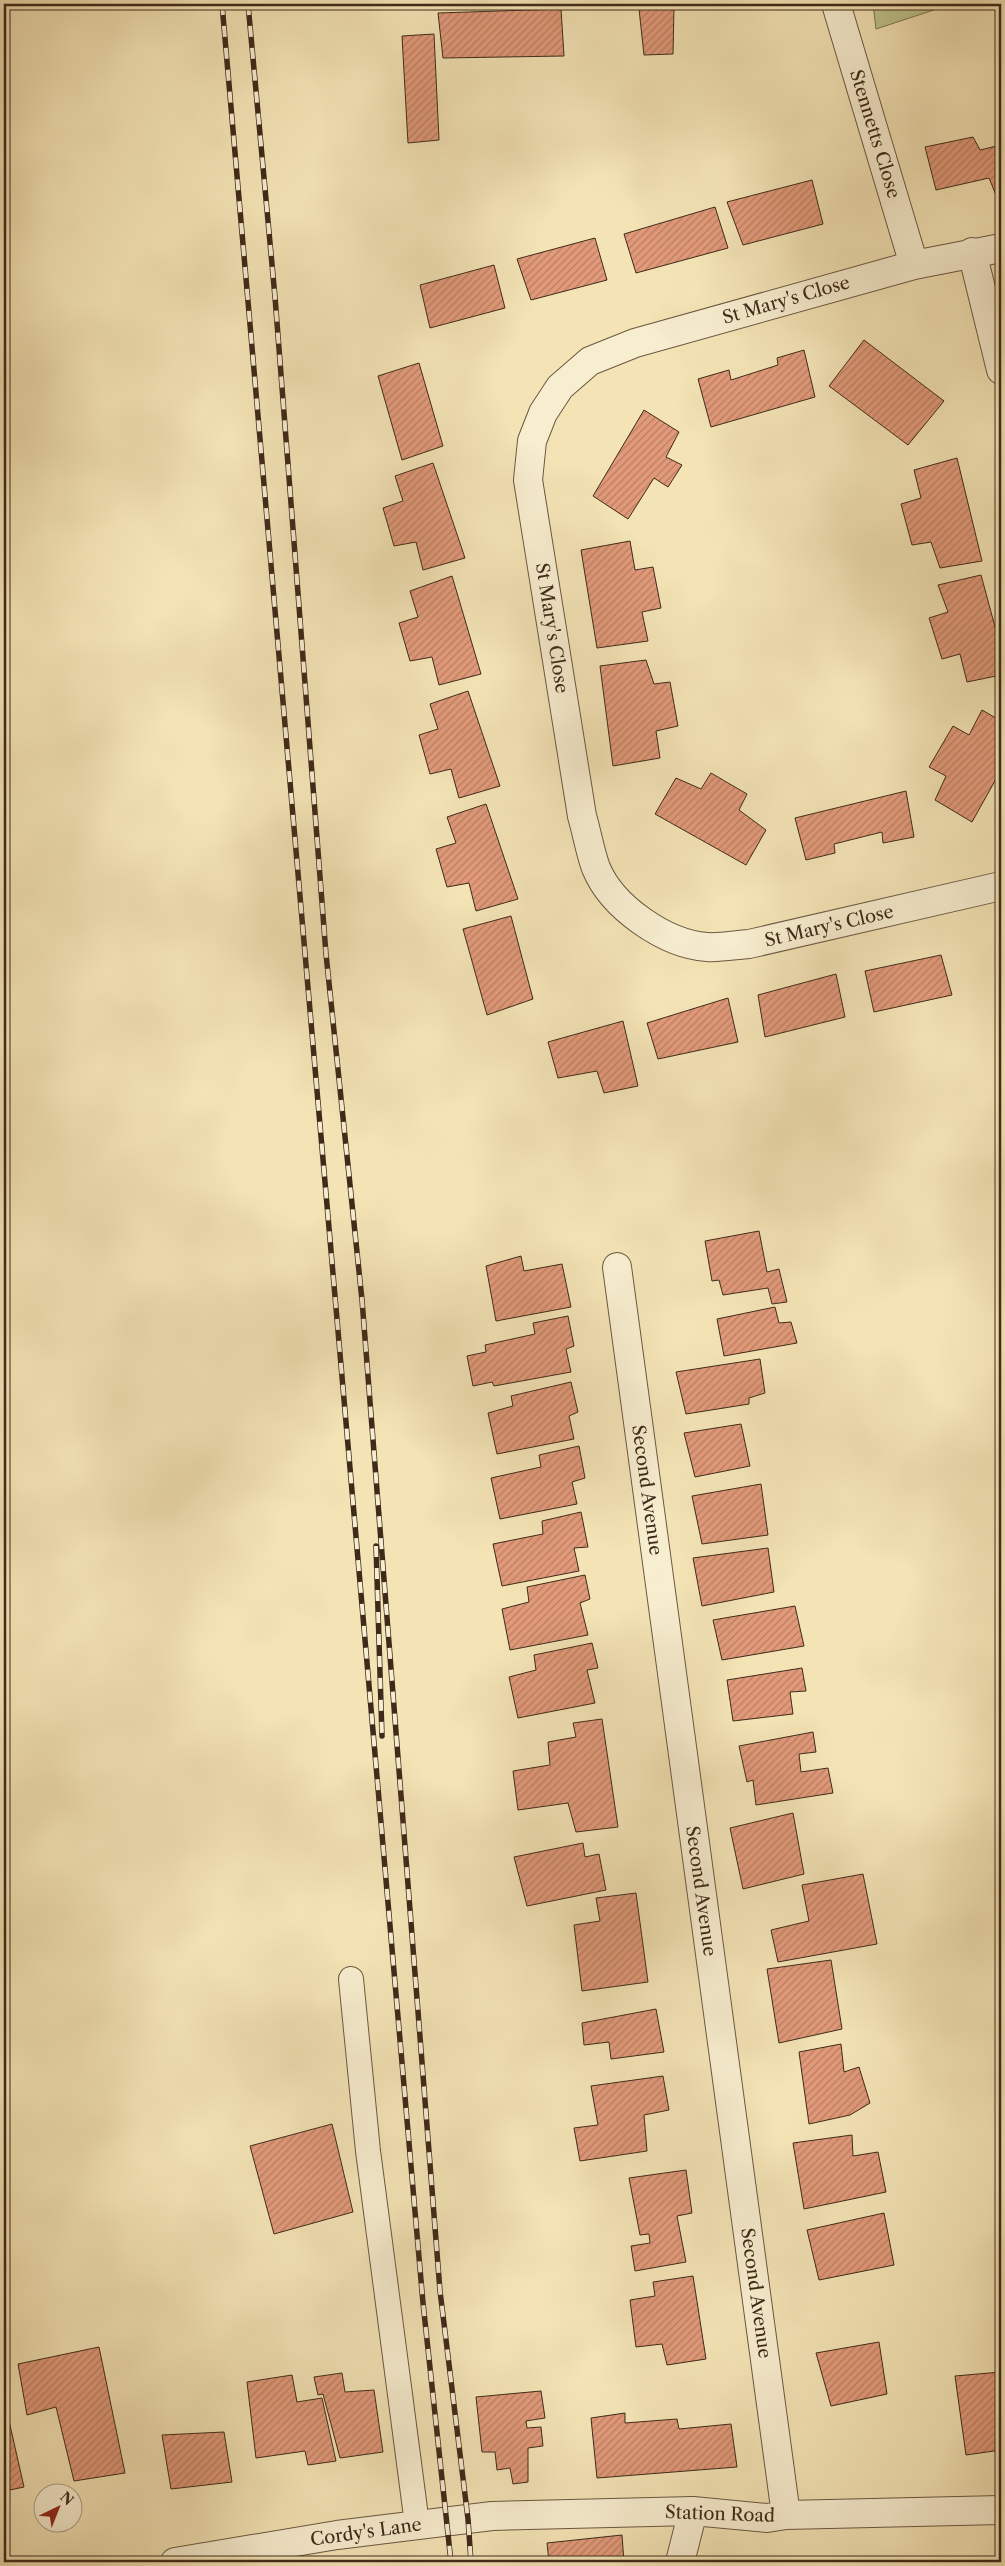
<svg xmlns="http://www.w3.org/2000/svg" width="1005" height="2566" font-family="'Libre Caslon Text',serif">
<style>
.park{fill:#bec38b;stroke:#7e7652}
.building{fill:url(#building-hatch);stroke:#3e2a1a}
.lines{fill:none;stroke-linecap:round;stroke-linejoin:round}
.lane-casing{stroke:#6b5841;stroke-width:26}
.street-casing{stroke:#6b5841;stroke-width:30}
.lane{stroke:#f7edcf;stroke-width:24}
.street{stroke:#f7edcf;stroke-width:28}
.rail-casing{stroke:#3e2a1a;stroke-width:5.5}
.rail{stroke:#f7edcf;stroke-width:4;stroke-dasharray:11;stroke-linecap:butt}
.labels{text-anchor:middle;stroke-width:4.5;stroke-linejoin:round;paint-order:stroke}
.street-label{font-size:18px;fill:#3e2a1a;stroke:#f7edcf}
</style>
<defs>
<pattern id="building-hatch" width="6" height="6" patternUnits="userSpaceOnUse" patternTransform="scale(1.25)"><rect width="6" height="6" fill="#e29a7a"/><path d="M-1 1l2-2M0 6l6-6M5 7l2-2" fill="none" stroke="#b97e63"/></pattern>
</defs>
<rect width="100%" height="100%" fill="#f3e3b5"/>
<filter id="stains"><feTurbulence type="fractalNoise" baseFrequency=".004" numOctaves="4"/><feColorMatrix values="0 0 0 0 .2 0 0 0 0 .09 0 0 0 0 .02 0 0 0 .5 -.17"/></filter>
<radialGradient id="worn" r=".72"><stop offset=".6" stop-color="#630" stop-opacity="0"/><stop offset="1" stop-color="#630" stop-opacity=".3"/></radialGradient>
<path class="park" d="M 873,4 L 952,4 L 876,29 Z"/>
<path class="building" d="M 328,4 L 378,4 L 328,6 Z
M 674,6 L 673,54 L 644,55 L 639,9 Z
M 561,9 L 564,56 L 443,58 L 438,13 Z
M 434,34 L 439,140 L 408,143 L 402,36 Z
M 973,137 L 980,150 L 1001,145 L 1001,194 L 996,195 L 989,178 L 936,190 L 925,147 Z
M 812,180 L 823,224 L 743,245 L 727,202 Z
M 715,207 L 728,248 L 636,273 L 624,234 Z
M 595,238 L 607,280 L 531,300 L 517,259 Z
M 494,265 L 505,308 L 430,328 L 420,285 Z
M 864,340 L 944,401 L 908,445 L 829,386 Z
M 804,350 L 815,397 L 711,427 L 698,379 L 729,370 L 731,380 L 778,365 L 777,358 Z
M 419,363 L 443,446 L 402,460 L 378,376 Z
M 644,410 L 679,432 L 666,457 L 682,465 L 668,487 L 654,478 L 628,519 L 593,496 Z
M 957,458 L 982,561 L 940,568 L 931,542 L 912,545 L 901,504 L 921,498 L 914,470 Z
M 433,463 L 465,558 L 423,570 L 416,542 L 394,546 L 383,508 L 403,501 L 395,476 Z
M 630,541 L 635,570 L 653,567 L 661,608 L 642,612 L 648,641 L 597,648 L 581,550 Z
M 981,575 L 1001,649 L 1001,675 L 967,682 L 960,654 L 942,659 L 929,618 L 948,612 L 938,585 Z
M 452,576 L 481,674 L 439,685 L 432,657 L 410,661 L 399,623 L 418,617 L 410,591 Z
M 646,660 L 654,684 L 670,682 L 678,726 L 656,731 L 660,758 L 613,766 L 600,666 Z
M 468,691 L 500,786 L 459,798 L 451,769 L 430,774 L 419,735 L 438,729 L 430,704 Z
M 982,710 L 1001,721 L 1001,770 L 972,822 L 935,800 L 946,776 L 929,767 L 953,726 L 969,735 Z
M 711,773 L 747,794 L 739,810 L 766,830 L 746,865 L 655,814 L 676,778 L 701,789 Z
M 906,791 L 914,837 L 883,843 L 882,832 L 834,844 L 835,853 L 806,860 L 795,818 Z
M 486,804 L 518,899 L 476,911 L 469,883 L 447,887 L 436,849 L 456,843 L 447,817 Z
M 511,916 L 533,999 L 487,1015 L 463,929 Z
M 941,955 L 952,995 L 874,1012 L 865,971 Z
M 836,974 L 845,1017 L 765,1037 L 758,995 Z
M 728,998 L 738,1042 L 658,1059 L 647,1023 Z
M 623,1021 L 638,1086 L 604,1093 L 597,1071 L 558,1078 L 548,1042 Z
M 759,1231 L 767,1272 L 779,1269 L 787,1302 L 772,1304 L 768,1288 L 723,1295 L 719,1280 L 712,1281 L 705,1241 Z
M 521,1256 L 524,1271 L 562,1264 L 571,1307 L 496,1321 L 486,1266 Z
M 775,1307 L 779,1323 L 791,1322 L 797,1343 L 724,1356 L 717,1319 Z
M 568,1316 L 574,1346 L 566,1349 L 571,1372 L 494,1386 L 492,1382 L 473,1386 L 467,1356 L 486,1352 L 485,1345 L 535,1334 L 533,1323 Z
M 760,1359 L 765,1393 L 749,1398 L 749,1404 L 686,1414 L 676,1372 Z
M 571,1382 L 578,1412 L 569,1416 L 574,1439 L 497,1454 L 488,1413 L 513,1406 L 511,1396 Z
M 741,1424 L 750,1466 L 695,1477 L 684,1433 Z
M 579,1446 L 585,1478 L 572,1482 L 577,1504 L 500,1519 L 491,1478 L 541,1467 L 539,1455 Z
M 761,1484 L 768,1535 L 702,1544 L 692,1496 Z
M 581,1512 L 588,1547 L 574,1548 L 579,1571 L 502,1586 L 493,1544 L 543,1534 L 542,1521 Z
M 768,1548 L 774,1592 L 702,1606 L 693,1558 Z
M 585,1575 L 590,1599 L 580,1603 L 588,1635 L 510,1650 L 502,1609 L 529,1602 L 527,1587 Z
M 795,1606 L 804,1646 L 722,1660 L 713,1620 Z
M 592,1643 L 598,1668 L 587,1670 L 595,1703 L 518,1718 L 509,1677 L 536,1670 L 534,1655 Z
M 802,1668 L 806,1691 L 790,1692 L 793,1714 L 733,1721 L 727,1680 Z
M 602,1719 L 618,1827 L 576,1832 L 568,1803 L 518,1810 L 513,1771 L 550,1765 L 548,1742 L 576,1737 L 573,1723 Z
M 813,1732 L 816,1752 L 799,1754 L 801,1772 L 828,1768 L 833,1793 L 756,1805 L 753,1780 L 747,1782 L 739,1746 Z
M 793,1813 L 804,1874 L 743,1889 L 730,1828 Z
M 583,1843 L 585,1857 L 599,1854 L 606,1890 L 527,1906 L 514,1857 Z
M 863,1874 L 877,1944 L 778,1962 L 771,1930 L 809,1921 L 802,1885 Z
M 636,1893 L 648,1982 L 582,1991 L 574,1925 L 600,1921 L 596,1898 Z
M 831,1960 L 842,2029 L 779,2043 L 767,1969 Z
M 656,2009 L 664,2052 L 611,2059 L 609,2042 L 584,2045 L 582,2023 Z
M 841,2044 L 844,2072 L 859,2067 L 870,2103 L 850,2115 L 809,2124 L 799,2052 Z
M 663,2076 L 669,2110 L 644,2115 L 647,2151 L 580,2161 L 574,2128 L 598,2125 L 591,2086 Z
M 332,2124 L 353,2212 L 274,2234 L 250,2146 Z
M 852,2135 L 853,2156 L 878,2152 L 886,2192 L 804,2209 L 793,2143 Z
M 686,2170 L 692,2213 L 677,2216 L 686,2262 L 635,2271 L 631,2246 L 650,2243 L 649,2234 L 640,2235 L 629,2178 Z
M 884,2213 L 894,2265 L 819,2280 L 807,2230 Z
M 693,2276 L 706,2359 L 667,2365 L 662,2344 L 636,2347 L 630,2300 L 655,2296 L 653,2282 Z
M 879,2342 L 887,2394 L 831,2406 L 816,2353 Z
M 99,2347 L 125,2473 L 74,2481 L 56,2407 L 27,2415 L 18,2364 Z
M 1001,2372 L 1001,2450 L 966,2455 L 955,2376 Z
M 342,2373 L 345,2392 L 374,2390 L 383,2452 L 340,2458 L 323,2394 L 318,2395 L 314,2377 Z
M 292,2375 L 297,2402 L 322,2398 L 336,2461 L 308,2465 L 305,2451 L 256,2458 L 247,2382 Z
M 541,2391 L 545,2418 L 526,2421 L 527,2428 L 541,2427 L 543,2446 L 528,2448 L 528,2482 L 513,2484 L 510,2468 L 497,2470 L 495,2452 L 482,2452 L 476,2397 Z
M 7,2412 L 24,2487 L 10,2490 L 4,2461 L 4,2413 Z
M 625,2413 L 625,2423 L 677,2419 L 679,2429 L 731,2424 L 737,2467 L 597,2478 L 591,2418 Z
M 224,2432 L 232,2482 L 171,2489 L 162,2435 Z
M 622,2535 L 624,2562 L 549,2562 L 547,2543 Z
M 1001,2557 L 1001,2562 L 976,2562 L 975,2559 Z"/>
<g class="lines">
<defs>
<path id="lane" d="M 351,1979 L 368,2151 L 417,2524"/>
<path id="street" d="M 836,4 L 914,265
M 1001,248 L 914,265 L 635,343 L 590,361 L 560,387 L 543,413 L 532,441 L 528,480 L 582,816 C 587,833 590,852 596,868 C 612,907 665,944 707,947 C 720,948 735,945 749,944 L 1001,886
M 972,252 L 1001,370
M 617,1267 L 786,2515
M 175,2562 L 337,2535 L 492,2516 L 693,2511 L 767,2518 L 786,2515 L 1001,2510
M 680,2562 L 693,2511"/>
</defs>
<use href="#lane" class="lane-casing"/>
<use href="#street" class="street-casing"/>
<use href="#lane" class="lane"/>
<use href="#street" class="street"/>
<defs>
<path id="rail" d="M 222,4 L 423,2303 L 451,2562
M 248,4 L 275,297 L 326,954 L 362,1300 L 440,2291 L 468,2519 L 471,2562
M 376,1546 L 382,1736"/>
</defs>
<use href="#rail" class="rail-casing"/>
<use href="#rail" class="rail"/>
</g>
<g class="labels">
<g class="street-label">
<text transform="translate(875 134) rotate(73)" y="6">Stennetts Close</text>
<text transform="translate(786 300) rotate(-16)" y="6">St Mary's Close</text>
<text transform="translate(552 628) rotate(81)" y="6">St Mary's Close</text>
<text transform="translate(829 926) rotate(-13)" y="6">St Mary's Close</text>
<text transform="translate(647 1490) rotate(82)" y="6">Second Avenue</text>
<text transform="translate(701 1891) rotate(82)" y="6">Second Avenue</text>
<text transform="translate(756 2293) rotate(82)" y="6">Second Avenue</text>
<text transform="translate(720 2514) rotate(2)" y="6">Station Road</text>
<text transform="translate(366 2532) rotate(-8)" y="6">Cordy's Lane</text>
</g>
</g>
<rect width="1005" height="2566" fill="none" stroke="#f3e3b5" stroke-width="20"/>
<rect x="5" y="5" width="995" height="2556" fill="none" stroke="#3e2a1a" stroke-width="2.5"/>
<rect x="10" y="10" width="985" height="2546" fill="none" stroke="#3e2a1a"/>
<g transform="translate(58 2508) rotate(43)"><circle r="24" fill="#f7edcf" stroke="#ad9f87"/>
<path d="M0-4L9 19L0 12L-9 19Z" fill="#8f2418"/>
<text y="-8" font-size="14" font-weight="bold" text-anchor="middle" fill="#3e2a1a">N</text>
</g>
<rect width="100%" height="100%" filter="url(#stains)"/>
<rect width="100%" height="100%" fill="url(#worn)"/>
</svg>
